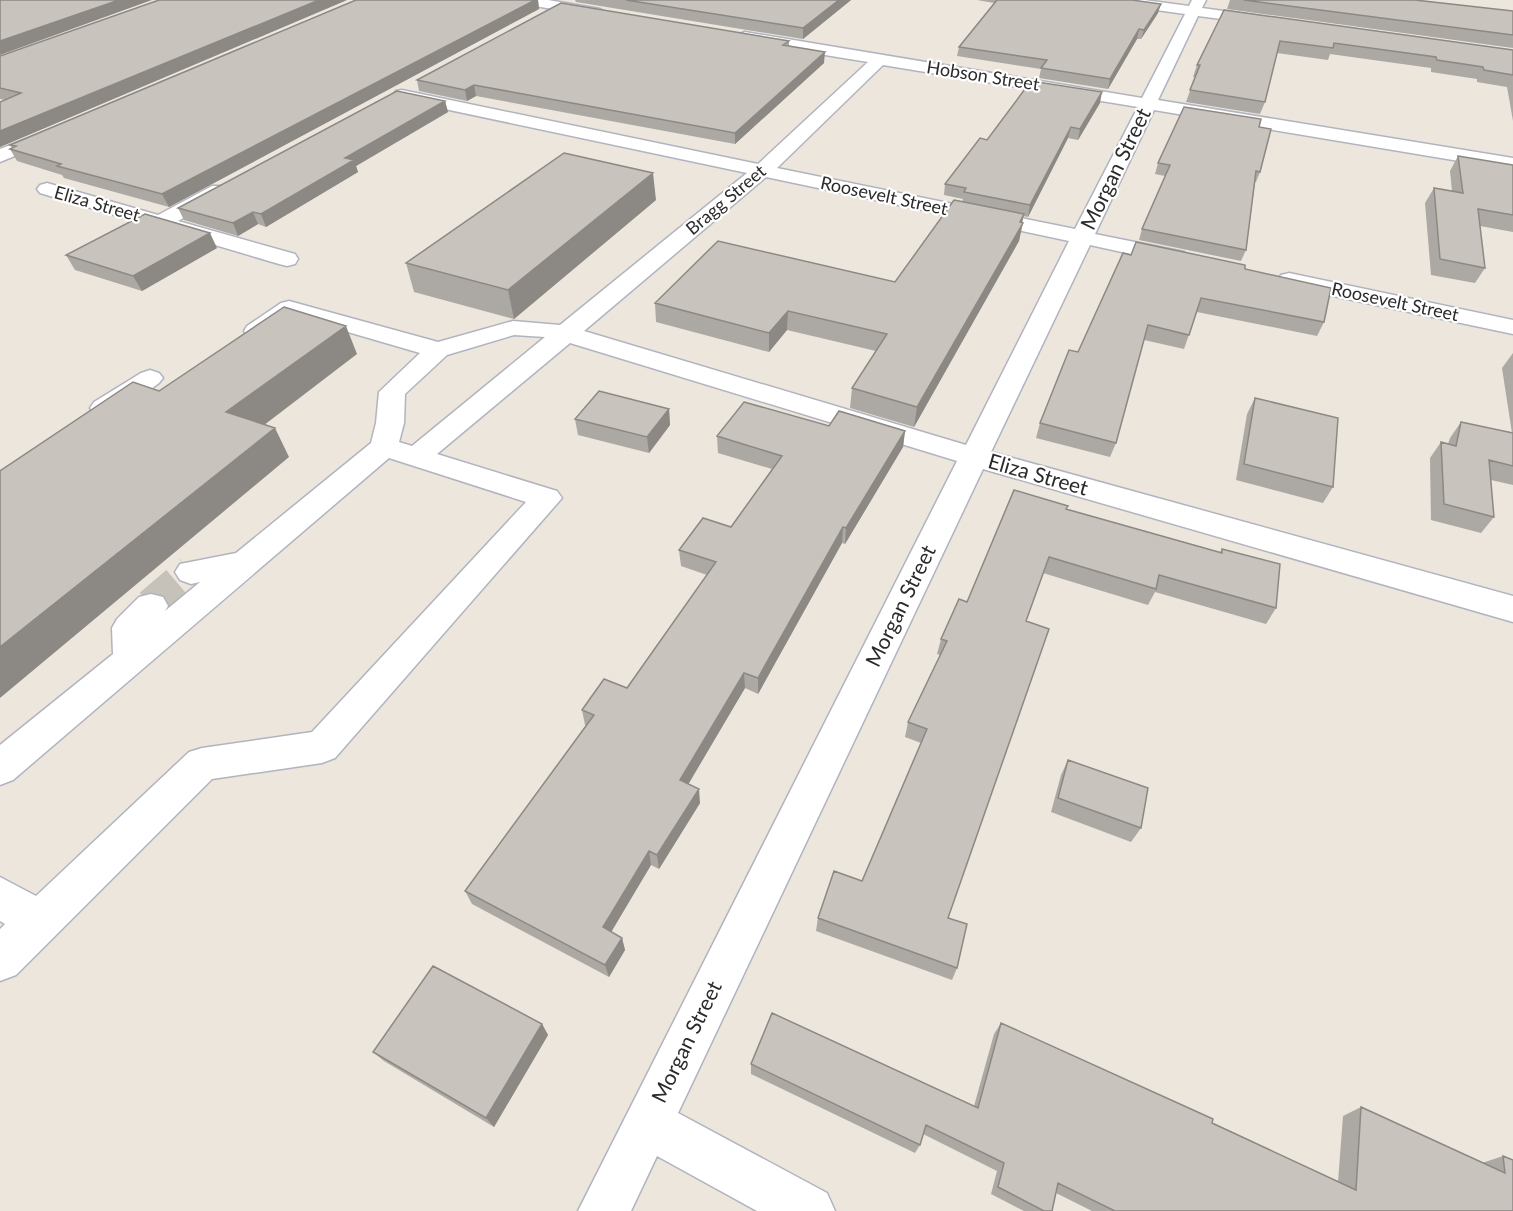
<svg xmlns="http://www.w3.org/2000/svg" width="1513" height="1211" font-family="Lato,sans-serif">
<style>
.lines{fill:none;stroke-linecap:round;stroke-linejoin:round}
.minor-tunnel{stroke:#c6c1b9;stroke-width:35;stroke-dasharray:35 17;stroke-linecap:butt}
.minor-casing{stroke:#b1b4bf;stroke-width:3}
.minor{fill:#fff;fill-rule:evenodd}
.wall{fill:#aca8a3}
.shaded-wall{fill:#8c8884}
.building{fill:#c8c3bd;stroke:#8c8884;stroke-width:1.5}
.labels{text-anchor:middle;stroke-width:4.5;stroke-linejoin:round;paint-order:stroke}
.far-street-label{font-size:18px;fill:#2b2b2b;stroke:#fff}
.street-label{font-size:21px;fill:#2b2b2b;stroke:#fff}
</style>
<rect width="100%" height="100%" fill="#ede6dd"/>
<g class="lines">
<path class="minor-tunnel" d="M 151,606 L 191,572"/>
<defs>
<path id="minor" d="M 516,0 L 548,0 L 600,9 L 607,13 L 600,17 L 523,4 Z
M 1106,0 L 1144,0 L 1189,6 L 1192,0 L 1206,0 L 1202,8 L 1267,17 L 1274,21 L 1267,25 L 1198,16 L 1158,100 L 1513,158 L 1513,170 L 1154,110 L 1095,234 L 1184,252 L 1187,257 L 1184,262 L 1176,264 L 1090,245 L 991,452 L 1513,596 L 1513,622 L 983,469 L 678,1113 L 827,1193 L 835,1211 L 757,1211 L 657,1156 L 631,1211 L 578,1211 L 957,461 L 570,343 L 437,454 L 557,491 L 562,498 L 335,758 L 322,763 L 212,779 L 16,975 L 0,981 L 0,929 L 5,924 L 0,921 L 0,877 L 36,896 L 189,752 L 202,748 L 312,732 L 526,502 L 389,458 L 13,780 L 0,785 L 0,745 L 113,654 L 112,628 L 117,619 L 139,597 L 151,594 L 163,597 L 168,606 L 165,611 L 200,582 L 191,584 L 180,580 L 175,572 L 180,564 L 236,553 L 371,443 L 376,423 L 379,392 L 420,353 L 293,316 C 278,326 265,341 247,336 L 244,331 L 247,326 L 281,303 L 289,301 L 438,342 L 513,321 L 560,325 L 747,173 L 402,100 L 396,99 L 393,95 L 396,91 L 402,90 L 758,164 L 868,62 L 745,42 L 740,40 L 737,37 L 740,34 L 745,32 L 1142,98 L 1185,14 L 1113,4 ZM 883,65 L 1138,107 L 1075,229 L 777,168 ZM 766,177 L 1069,241 L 966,445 L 584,331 ZM 514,335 L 545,337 L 412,446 L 399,442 L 404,423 L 405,394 L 447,355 Z
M 52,129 L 58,130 L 61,134 L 58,138 L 0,162 L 0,149 Z
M 47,183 L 158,215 L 212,186 L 226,186 L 229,190 L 226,194 L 178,221 L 295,254 L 298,259 L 295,264 L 287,266 L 279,264 L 40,193 L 37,189 L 40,185 Z
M 1289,273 L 1513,320 L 1513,334 L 1281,285 L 1278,280 L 1281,275 Z
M 150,370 L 159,373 L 163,378 L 159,383 C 141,396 116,420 94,414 L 90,408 L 94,402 L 141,373 Z"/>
</defs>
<use href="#minor" class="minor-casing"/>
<use href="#minor" class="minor"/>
</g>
<path class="wall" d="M 347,0 L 0,147 L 0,102 L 5,100 L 0,99 L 0,56 Z
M 356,0 L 538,0 L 539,9 L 169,207 L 64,178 L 62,175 L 17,161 L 10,149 L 12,148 L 10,145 Z
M 575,0 L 851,0 L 803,39 L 576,2 Z
M 977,0 L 1132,0 L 1158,13 L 1141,39 L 1137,39 L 1108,89 L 1039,78 L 1041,69 L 957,56 L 959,47 L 994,3 Z
M 1230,0 L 1415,0 L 1513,11 L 1513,48 L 1227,9 Z
M 1224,10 L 1513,50 L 1513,121 L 1507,87 L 1477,82 L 1477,79 L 1431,72 L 1431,68 L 1330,54 L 1328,60 L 1277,53 L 1265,102 L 1260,114 L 1186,102 L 1195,77 L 1193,77 L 1197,65 Z
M 789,41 L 789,46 L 824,63 L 735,144 L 476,96 L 467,101 L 419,91 L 417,80 Z
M 445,101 L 448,112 L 356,166 L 358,172 L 266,227 L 258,224 L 238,236 L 184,220 L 178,208 Z
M 1100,103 L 1078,140 L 1068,138 L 1028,217 L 1023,216 L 1019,241 L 914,427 L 850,408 L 852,388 L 876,351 L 787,330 L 769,352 L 656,322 L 655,303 L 895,282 L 962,202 L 963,199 L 944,195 L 945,184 L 987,140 Z
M 1259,127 L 1260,172 L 1256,182 L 1255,182 L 1246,250 L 1241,261 L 1139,240 L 1142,229 L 1165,176 L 1155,174 L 1158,163 Z
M 1458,156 L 1513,165 L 1513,232 L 1480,226 L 1485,268 L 1475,283 L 1431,275 L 1425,203 L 1434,188 L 1452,191 L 1450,171 Z
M 656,200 L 514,319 L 414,292 L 406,263 Z
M 217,248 L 142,291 L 75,270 L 66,255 Z
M 1131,255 L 1245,269 L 1324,322 L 1317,336 L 1197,312 L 1184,349 L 1144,340 L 1116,443 L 1110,457 L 1036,438 L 1040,423 Z
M 1513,353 L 1513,485 L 1491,480 L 1494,517 L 1481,533 L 1431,520 L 1430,458 L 1441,442 L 1448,444 L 1450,438 L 1461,422 L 1512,433 L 1502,368 Z
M 1255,398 L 1333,487 L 1323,503 L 1236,480 L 1247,414 Z
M 669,409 L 670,425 L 649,453 L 578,435 L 575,419 Z
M 829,426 L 905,431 L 903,447 L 845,544 L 842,543 L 758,694 L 745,688 L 688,784 L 700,803 L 659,869 L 651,865 L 611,932 L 622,938 L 625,950 L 609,977 L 472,904 L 465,891 L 587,725 L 585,725 L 582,710 L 627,688 L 707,575 L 681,566 L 679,550 L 731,527 L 772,469 L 718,453 L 717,436 Z
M 1066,509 L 1220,552 L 1222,549 L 1276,608 L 1266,624 L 1155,592 L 1148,605 L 1043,573 L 1026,621 L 948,918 L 957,968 L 952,980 L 816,931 L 818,918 L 862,881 L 921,743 L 905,737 L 908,722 L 940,655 L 937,654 L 941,639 L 967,602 Z
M 1068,760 L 1141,828 L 1131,842 L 1051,812 L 1061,775 Z
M 1001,1023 L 1338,1182 L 1343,1116 L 1361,1107 L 1482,1163 L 1503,1156 L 1513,1211 L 1092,1211 L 1056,1193 L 1052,1211 L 1024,1211 L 991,1194 L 997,1171 L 923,1134 L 920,1145 L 915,1153 L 751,1074 L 751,1064 L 974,1106 L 994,1034 Z
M 542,1024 L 548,1035 L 494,1127 L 384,1061 L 373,1052 Z"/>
<path class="shaded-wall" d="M 119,0 L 152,0 L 0,55 L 0,41 Z
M 319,0 L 347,0 L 0,147 L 0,131 Z
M 535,0 L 538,0 L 539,9 L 169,207 L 162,194 Z
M 839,0 L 851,0 L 803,39 L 803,28 Z
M 1161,4 L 1158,13 L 1141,39 L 1144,30 Z
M 1139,29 L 1137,39 L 1108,89 L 1110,79 Z
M 825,52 L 824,63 L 735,144 L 735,133 Z
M 474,85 L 476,96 L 467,101 L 465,90 Z
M 1102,92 L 1100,103 L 1078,140 L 1080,129 Z
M 445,101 L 448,112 L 356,166 L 358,172 L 266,227 L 261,214 L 345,158 Z
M 1071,127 L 1068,138 L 1028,217 L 1030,205 Z
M 653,173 L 656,200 L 514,319 L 508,290 Z
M 253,212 L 258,224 L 238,236 L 233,223 Z
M 1024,214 L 1021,228 L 1023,223 L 1019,241 L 914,427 L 917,407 Z
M 210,233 L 217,248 L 142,291 L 133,276 Z
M 788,311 L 787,330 L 769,352 L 769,333 Z
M 346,326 L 357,354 L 242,442 L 226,412 Z
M 669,409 L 670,425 L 649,453 L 647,437 Z
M 275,428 L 289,457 L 0,698 L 0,647 Z
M 905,431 L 903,447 L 845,544 L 846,528 Z
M 843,527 L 842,543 L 758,694 L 758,678 Z
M 744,673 L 745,688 L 682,795 L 680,780 Z
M 699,789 L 700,803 L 659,869 L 657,855 Z
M 649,851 L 651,865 L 607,939 L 603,927 Z
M 622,938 L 625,950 L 609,977 L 605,965 Z
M 542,1024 L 548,1035 L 494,1127 L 486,1118 Z"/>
<path class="building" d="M 0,0 L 119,0 L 0,41 Z
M 159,0 L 319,0 L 0,131 L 0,102 L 21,93 L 0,88 L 0,56 Z
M 356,0 L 535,0 L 162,194 L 57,166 L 61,164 L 10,149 L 16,146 L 10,145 Z
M 626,0 L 839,0 L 803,28 Z
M 997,0 L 1132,0 L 1161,4 L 1144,30 L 1139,29 L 1110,79 L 1041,68 L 1047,60 L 959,47 Z
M 1244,0 L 1415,0 L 1513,11 L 1513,35 Z
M 561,3 L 789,41 L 783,45 L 825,52 L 735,133 L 474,85 L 465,90 L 417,80 Z
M 1224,10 L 1513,50 L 1513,75 L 1484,70 L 1483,67 L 1437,60 L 1436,57 L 1334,43 L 1333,48 L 1280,41 L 1265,102 L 1190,90 L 1200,65 L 1197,65 Z
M 1031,81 L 1102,92 L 1080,129 L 1071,127 L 1030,205 L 964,192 L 966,188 L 945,184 L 980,138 L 987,140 Z
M 397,91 L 445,101 L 345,158 L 354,160 L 261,214 L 253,212 L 233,223 L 178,208 Z
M 1184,107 L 1261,119 L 1259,127 L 1271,129 L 1260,172 L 1256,171 L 1246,250 L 1142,229 L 1170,165 L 1158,163 Z
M 564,153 L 653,173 L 508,290 L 406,263 Z
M 1458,156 L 1513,165 L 1513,215 L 1478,209 L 1485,268 L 1440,259 L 1434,188 L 1463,193 Z
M 954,200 L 1024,214 L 1020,222 L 1023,223 L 917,407 L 852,388 L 887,334 L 788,311 L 769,333 L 655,303 L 718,241 L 895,282 Z
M 145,214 L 210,233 L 133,276 L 66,255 Z
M 1136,242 L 1245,265 L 1245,269 L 1331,288 L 1324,322 L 1201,298 L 1189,335 L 1148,325 L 1116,443 L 1040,423 L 1069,350 L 1078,352 L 1123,253 L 1131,255 Z
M 284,307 L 346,326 L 226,412 L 275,428 L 0,647 L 0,471 L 133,382 L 159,391 Z
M 599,391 L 669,409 L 647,437 L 575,419 Z
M 1255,398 L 1338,418 L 1333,487 L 1244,464 Z
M 744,402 L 829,426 L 839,411 L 905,431 L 846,528 L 843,527 L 758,678 L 744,673 L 680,780 L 699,789 L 657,855 L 649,851 L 603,927 L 622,938 L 605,965 L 465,891 L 594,715 L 582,710 L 604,679 L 627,688 L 716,562 L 679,550 L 703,518 L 731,527 L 782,456 L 717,436 Z
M 1461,422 L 1513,433 L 1513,466 L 1489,460 L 1494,517 L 1444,504 L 1441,442 L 1456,446 Z
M 1014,490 L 1068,506 L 1066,509 L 1222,553 L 1222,549 L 1280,564 L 1276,608 L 1159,575 L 1156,589 L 1049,557 L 1026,621 L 1049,629 L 948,918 L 967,924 L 957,968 L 818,918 L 834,871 L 862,881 L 927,729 L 908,722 L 947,641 L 941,639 L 959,599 L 967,602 Z
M 1068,760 L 1148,788 L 1141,828 L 1058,798 Z
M 433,966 L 542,1024 L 486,1118 L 373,1052 Z
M 772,1013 L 978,1108 L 1001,1023 L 1213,1119 L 1212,1123 L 1356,1190 L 1361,1107 L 1505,1173 L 1503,1156 L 1513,1160 L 1513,1211 L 1115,1211 L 1058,1183 L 1052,1211 L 1044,1211 L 998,1187 L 1004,1163 L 926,1125 L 920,1145 L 751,1064 Z"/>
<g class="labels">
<g class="far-street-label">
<text transform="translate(983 76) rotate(9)" y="6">Hobson Street</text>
<text transform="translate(884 196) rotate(12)" y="6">Roosevelt Street</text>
<text transform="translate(726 200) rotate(-40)" y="6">Bragg Street</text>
<text transform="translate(97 204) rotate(16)" y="6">Eliza Street</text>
<text transform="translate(1395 302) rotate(12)" y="6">Roosevelt Street</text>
</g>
<g class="street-label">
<text transform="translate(1116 169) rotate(-64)" y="7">Morgan Street</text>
<text transform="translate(1038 475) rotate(16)" y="7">Eliza Street</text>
<text transform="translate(901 606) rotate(-64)" y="7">Morgan Street</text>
<text transform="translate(687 1042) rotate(-64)" y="7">Morgan Street</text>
</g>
</g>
</svg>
